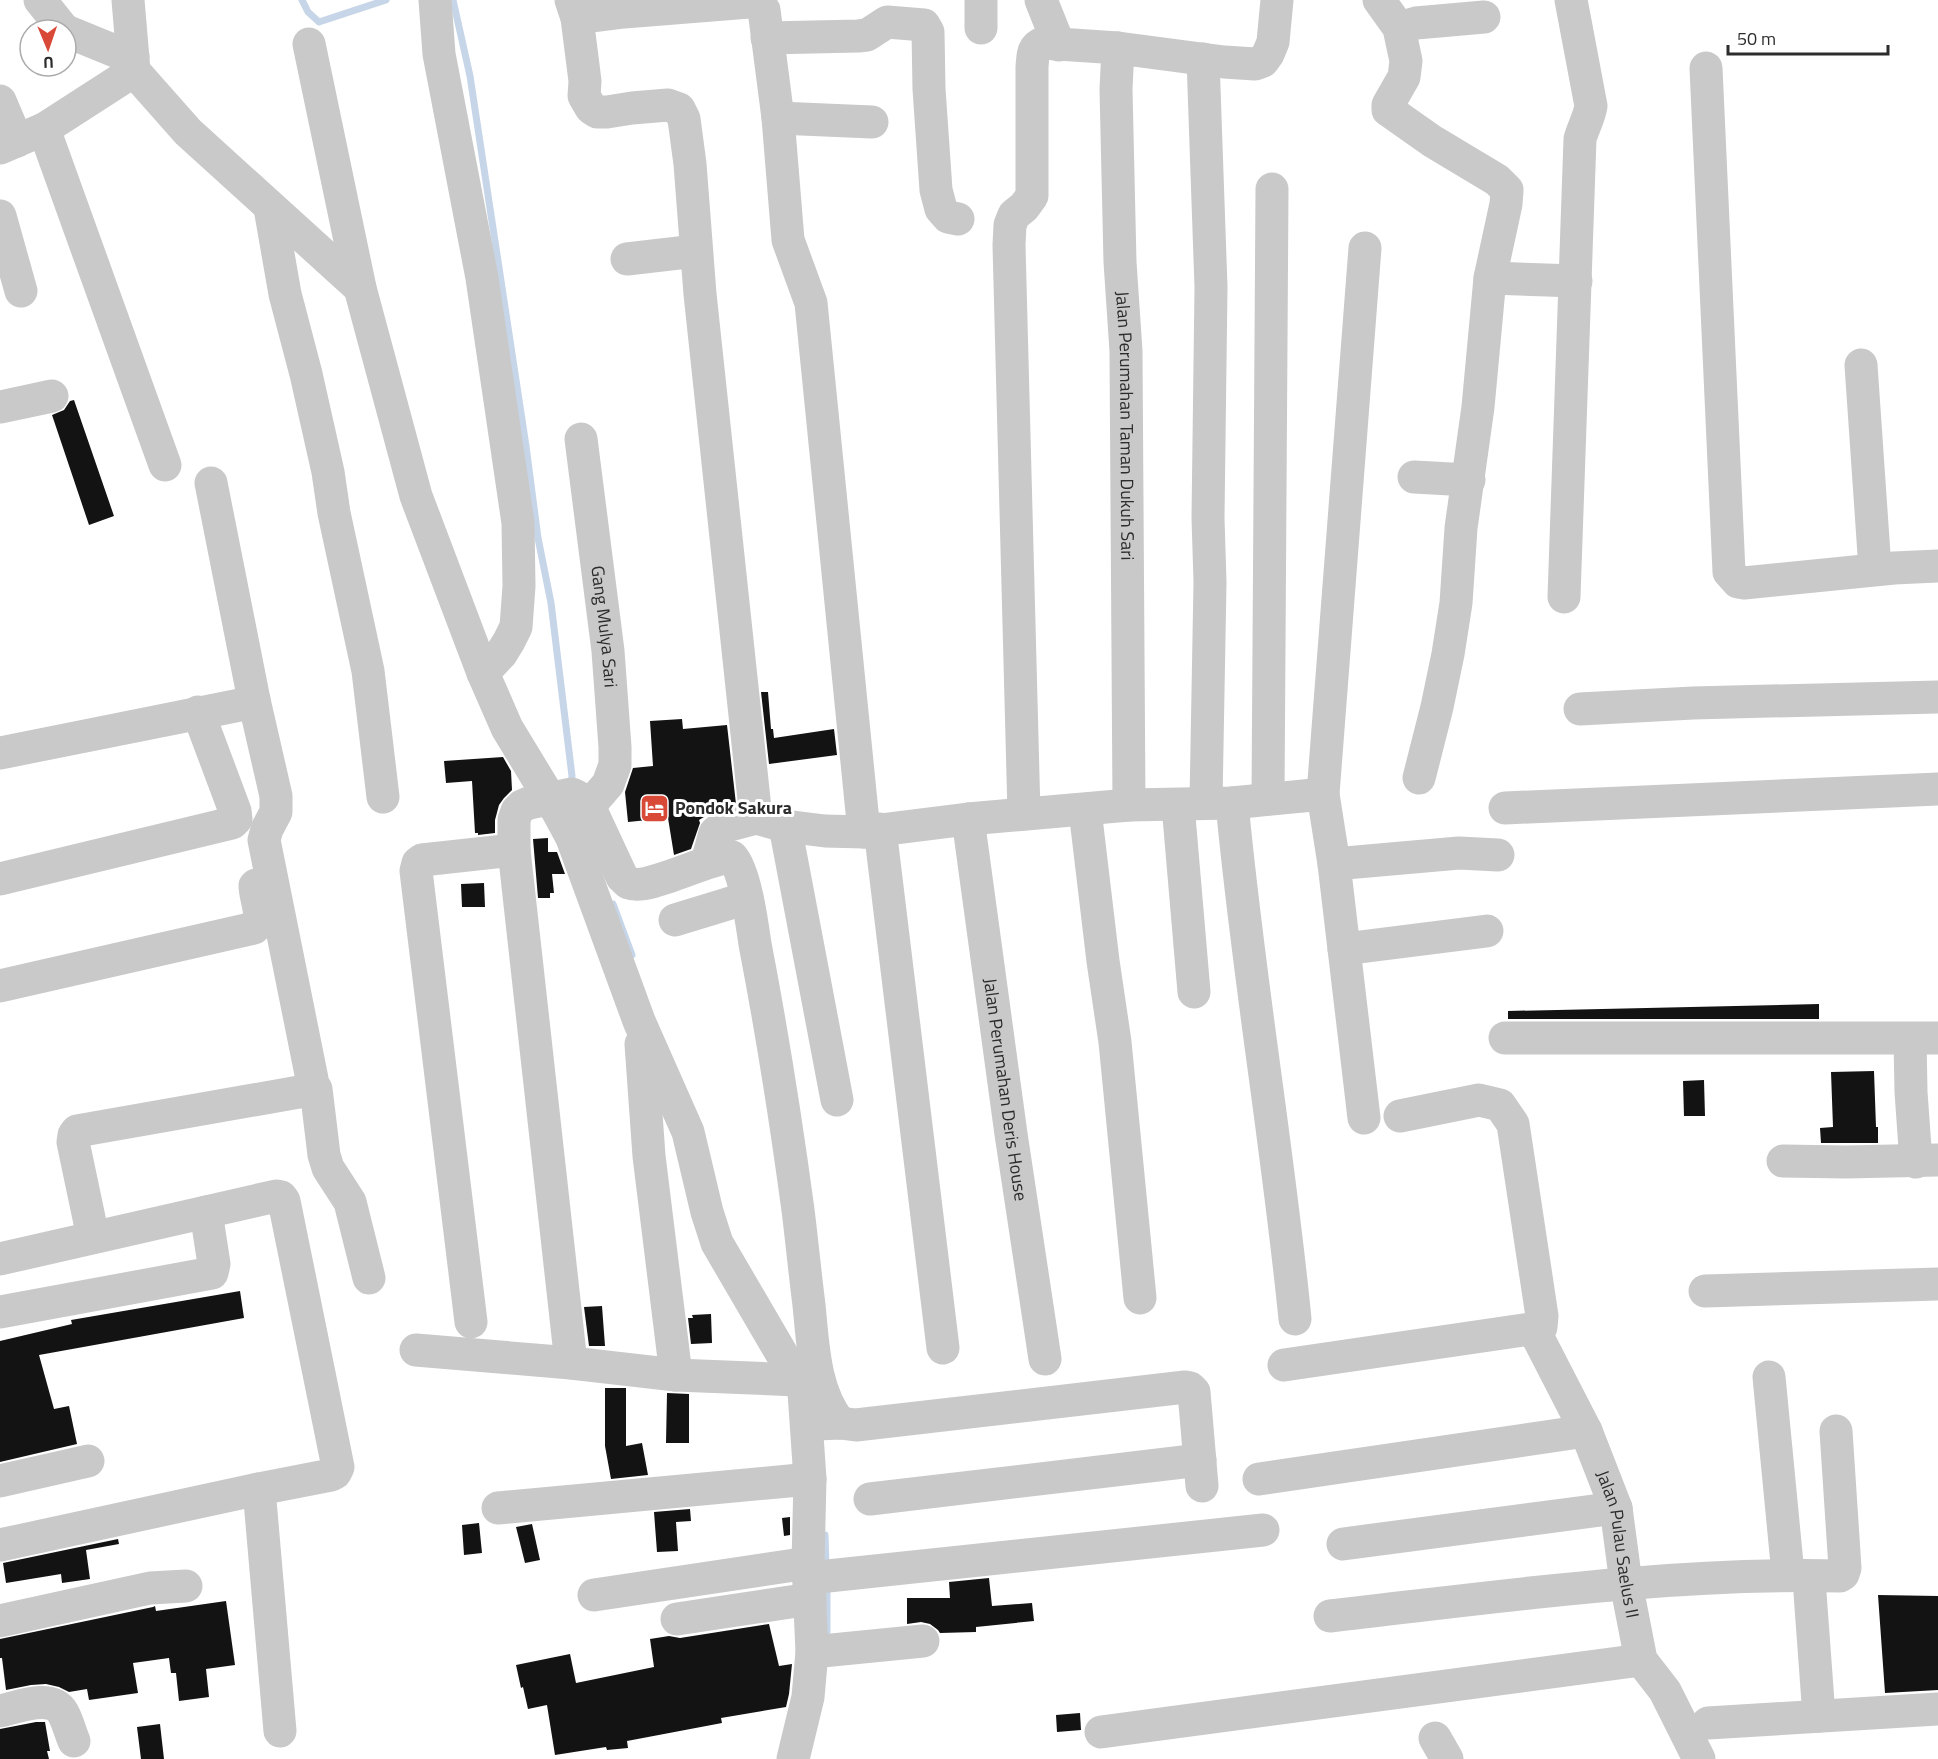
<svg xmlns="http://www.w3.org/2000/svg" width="1938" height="1759" font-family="'Titillium Web',sans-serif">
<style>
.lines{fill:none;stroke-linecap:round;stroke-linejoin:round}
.stream{stroke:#c6d5e8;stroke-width:7}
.building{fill:#131313}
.minor{stroke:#c9c9c9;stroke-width:33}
.labels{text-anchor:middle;stroke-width:6;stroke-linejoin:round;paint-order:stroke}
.street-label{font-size:18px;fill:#2c2c2c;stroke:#fff}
.poi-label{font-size:18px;font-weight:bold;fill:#2c2c2c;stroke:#fff;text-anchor:start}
</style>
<rect width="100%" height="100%" fill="#fff"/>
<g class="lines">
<path class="stream" d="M 302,0 L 308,12 L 319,22 L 386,0
M 453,0 L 470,76 L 526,446 L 538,538 L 551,603 L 572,776 L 571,786
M 613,904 L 632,955
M 825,1535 L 826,1566
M 827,1583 L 827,1632"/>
</g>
<path class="building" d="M 74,400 L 114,516 L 89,525 L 52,415 L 64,410 L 70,401 Z
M 761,692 L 768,692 L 771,729 L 773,729 L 774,738 L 834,729 L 837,755 L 769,764 Z
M 682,719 L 683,729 L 727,725 L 736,804 L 717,809 L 699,820 L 700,823 L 691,849 L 674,855 L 668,818 L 628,822 L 625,792 L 633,768 L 653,766 L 650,721 Z
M 503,757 L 511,771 L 512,790 L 504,798 L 499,805 L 495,820 L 495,833 L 478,835 L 478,833 L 475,833 L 472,781 L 446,783 L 444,761 Z
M 548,838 L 548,852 L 557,852 L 565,874 L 552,874 L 554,893 L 550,893 L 550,898 L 538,898 L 533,839 Z
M 484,883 L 485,907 L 462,907 L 461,884 Z
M 1819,1004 L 1819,1019 L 1508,1019 L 1508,1011 Z
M 1874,1071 L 1876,1127 L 1878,1127 L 1878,1143 L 1821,1143 L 1820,1128 L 1833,1127 L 1831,1072 Z
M 1704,1080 L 1705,1116 L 1684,1116 L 1683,1081 Z
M 240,1291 L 244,1318 L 39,1355 L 54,1409 L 69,1406 L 77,1444 L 0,1462 L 0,1341 L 72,1324 L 71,1320 Z
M 602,1306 L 605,1346 L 589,1346 L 584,1307 Z
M 711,1314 L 712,1343 L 691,1344 L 688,1318 L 693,1318 L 692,1315 Z
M 605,1388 L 626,1388 L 626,1446 L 642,1443 L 648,1475 L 611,1479 L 605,1446 Z
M 667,1393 L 689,1394 L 689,1443 L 666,1443 Z
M 690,1509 L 691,1521 L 676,1522 L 678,1551 L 657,1552 L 654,1512 Z
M 790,1517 L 790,1535 L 784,1536 L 782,1518 Z
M 479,1523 L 482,1553 L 464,1555 L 462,1525 Z
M 532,1524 L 540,1560 L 525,1563 L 516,1527 Z
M 118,1539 L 119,1544 L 86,1550 L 90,1579 L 62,1583 L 61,1574 L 6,1583 L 3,1563 Z
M 989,1578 L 992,1606 L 1032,1603 L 1034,1621 L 976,1627 L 976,1632 L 940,1633 L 938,1630 L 930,1624 L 921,1622 L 907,1624 L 907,1598 L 950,1598 L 949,1582 Z
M 1878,1595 L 1938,1596 L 1938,1690 L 1885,1693 Z
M 226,1601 L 235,1665 L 206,1669 L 209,1697 L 179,1701 L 176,1673 L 171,1673 L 169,1658 L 133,1663 L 138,1693 L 89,1700 L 87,1689 L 69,1692 L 59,1687 L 46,1684 L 31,1685 L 6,1690 L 2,1658 L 0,1658 L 0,1639 L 153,1607 L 155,1606 L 156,1611 Z
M 769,1624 L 779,1666 L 792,1664 L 789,1694 L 786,1707 L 721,1718 L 722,1723 L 627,1741 L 628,1748 L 607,1750 L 606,1747 L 555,1755 L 547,1705 L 528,1709 L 523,1687 L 521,1688 L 516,1665 L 570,1654 L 576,1683 L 654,1667 L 650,1639 L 669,1636 L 680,1638 Z
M 1080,1713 L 1081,1730 L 1057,1732 L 1056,1715 Z
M 36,1722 L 45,1722 L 50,1751 L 47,1751 L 49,1759 L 0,1759 L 0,1729 Z
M 160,1724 L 164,1759 L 141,1759 L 137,1727 Z"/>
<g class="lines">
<g class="minor">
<path d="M 40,0 L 64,30"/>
<path d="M 128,0 L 134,71 L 188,132 L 360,288"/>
<path d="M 435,0 L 439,54 L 482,278 L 518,523 L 519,586 L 516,627 L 509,641 L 501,654 L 483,673"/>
<path d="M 571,0 L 577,18 L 585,81 L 584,96 L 591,108 L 597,112 L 607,112 L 632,108 L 668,105 L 679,109 L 684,119 L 690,164 L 700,294 L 756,818"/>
<path d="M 981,0 L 981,28"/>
<path d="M 1041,0 L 1059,45"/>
<path d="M 1379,0 L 1399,28 L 1406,61 L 1404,77 L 1388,105 L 1388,110 L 1432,141 L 1497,180 L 1507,190 L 1506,204 L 1490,278 L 1478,407 L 1461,528 L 1456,603 L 1448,654 L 1437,707 L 1419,778"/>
<path d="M 577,18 L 624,12 L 749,2 L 757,3 L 764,10 L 778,118 L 788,240 L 811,303 L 864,832"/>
<path d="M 1399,28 L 1416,23 L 1484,17"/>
<path d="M 66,31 L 115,51 L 133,56"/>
<path d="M 767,38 L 858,36 L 867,35 L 887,22 L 924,25 L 928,32 L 929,89 L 936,190 L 941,209 L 948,217 L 958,219"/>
<path d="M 309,44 L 360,288 L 416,496 L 483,673 L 507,728 L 558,812 L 572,838 L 639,1021 L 688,1132 L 707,1212 L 717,1243 L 804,1392 L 810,1479 L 808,1563 L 812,1652 L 808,1697 L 793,1759"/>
<path id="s1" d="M 1118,48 L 1116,89 L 1120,262 L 1126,351 L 1129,805"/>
<path d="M 1203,59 L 1211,287 L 1208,518 L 1210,582 L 1206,802"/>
<path d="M 1706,68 L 1729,572 L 1738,582 L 1744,583 L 1894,568 L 1938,566"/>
<path d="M 0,101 L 17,141"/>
<path d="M 778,118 L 872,122"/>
<path d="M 44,129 L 165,465"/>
<path d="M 0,148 L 44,129 L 134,71"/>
<path d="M 270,208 L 285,294 L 306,374 L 328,472 L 334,513 L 368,671 L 383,797"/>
<path d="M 0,216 L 21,291"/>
<path d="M 627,259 L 696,251"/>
<path d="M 1490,278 L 1576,281"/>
<path d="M 1861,365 L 1875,569"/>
<path d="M 0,407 L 52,396"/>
<path id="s2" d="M 581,439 L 608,651 L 615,747 L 615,765 L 608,784 L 589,806"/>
<path d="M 1414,477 L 1469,480"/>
<path d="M 211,483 L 254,700 L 276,796 L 276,812 L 267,829 L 264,840 L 312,1079"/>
<path d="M 1564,597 L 1580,139 C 1583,128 1589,118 1591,106 L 1571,0"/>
<path d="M 1580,709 L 1693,703 L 1938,697"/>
<path d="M 0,753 L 240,705 L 254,700"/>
<path d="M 1268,799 L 1272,189"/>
<path d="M 1232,803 C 1248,976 1278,1147 1295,1319"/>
<path d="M 1178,805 L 1194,992"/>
<path d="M 1505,808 L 1938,789"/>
<path d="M 1085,810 L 1103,961 L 1115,1042 L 1140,1298"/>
<path d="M 1024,814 L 1009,245 L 1010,225 L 1014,215 L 1024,207 L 1032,196 L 1032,67 C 1033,56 1032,47 1043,43 L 1118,48 L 1224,62 L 1255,64 L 1263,61 L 1268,54 L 1273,42 L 1277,0"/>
<path id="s3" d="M 968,819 L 1011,1134 L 1045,1359"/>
<path d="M 785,826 L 837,1100"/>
<path d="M 880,829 L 943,1348"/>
<path d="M 707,862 L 715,833 L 722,827 L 756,818 L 785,826 L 825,831 L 864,832 L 968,819 L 1129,805 L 1232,803 L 1323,794"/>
<path d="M 1334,864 L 1459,853 L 1498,855"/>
<path d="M 0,879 L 232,823 L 236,819 L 235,811 L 198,712"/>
<path d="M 675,920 L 747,898"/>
<path d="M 1344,949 L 1487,931"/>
<path d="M 0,986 L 254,928 C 266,919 255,899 255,886 L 256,885"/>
<path d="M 1505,1038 L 1938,1038"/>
<path d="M 1910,1039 L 1911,1092 L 1916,1162"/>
<path d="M 641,1044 L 649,1156 L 676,1375"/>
<path d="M 1364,1118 L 1334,864 L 1323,794 L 1365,248"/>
<path d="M 1783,1161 L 1846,1162 L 1938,1160"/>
<path d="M 93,1237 L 73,1142 L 74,1135 L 77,1131 L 316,1089 L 324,1155 L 328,1168 L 350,1202 L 369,1278"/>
<path d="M 0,1259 L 276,1196 L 281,1197 L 284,1201 L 338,1467 L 335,1473 L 331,1475 L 259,1489 L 280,1731"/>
<path d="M 1705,1291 L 1938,1284"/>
<path d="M 0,1312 L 212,1273 L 214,1264 L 206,1212"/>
<path d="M 471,1322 L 416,871 L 418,863 L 422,860 L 514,850"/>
<path id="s4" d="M 1534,1330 L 1586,1431 L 1616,1508 L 1626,1583 L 1641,1660 L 1665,1691 L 1699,1759"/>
<path d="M 416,1350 L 571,1363 L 676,1375 L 798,1380"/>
<path d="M 571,1363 L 514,850 L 514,820 L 517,811 L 522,806 L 529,803 L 572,794 L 580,798 L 589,806 L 622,877 C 625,879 626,882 629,883 C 648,891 707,858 732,857 C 745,871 752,923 755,944 C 772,1032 786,1121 798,1210 C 802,1242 805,1274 809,1305 C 813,1344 814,1392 840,1423"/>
<path d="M 1284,1365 L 1530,1329 L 1534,1330 L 1541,1327 L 1542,1316 L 1513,1124 L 1500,1105 L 1479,1100 L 1400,1116"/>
<path d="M 1769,1377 L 1788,1574"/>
<path d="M 817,1424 L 840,1423 L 856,1425 L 1185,1387 L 1190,1388 L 1194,1392 L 1202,1486"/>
<path d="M 1259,1479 L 1586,1431"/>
<path d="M 0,1481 L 88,1461"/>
<path d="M 870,1499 L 1200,1460"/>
<path d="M 498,1508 L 810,1479"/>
<path d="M 1343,1544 L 1616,1508"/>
<path d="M 0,1545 L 259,1489"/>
<path d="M 809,1578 L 1263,1530"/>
<path d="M 1810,1593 L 1819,1716"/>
<path d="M 594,1595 L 808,1563"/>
<path d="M 1330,1616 C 1499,1597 1670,1572 1840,1576 L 1843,1574 L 1845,1568 L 1836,1431"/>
<path d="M 677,1619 L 810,1599"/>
<path d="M 0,1621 L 150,1588 L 186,1586"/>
<path d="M 812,1652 L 923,1641"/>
<path d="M 0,1711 C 18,1707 52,1693 63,1713 C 68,1722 70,1732 74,1741"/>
<path d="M 1708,1723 L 1938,1709"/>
<path d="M 1101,1732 L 1641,1660"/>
<path d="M 1435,1738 L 1447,1759"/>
</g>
</g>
<defs>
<symbol id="hotel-square" viewBox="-11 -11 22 22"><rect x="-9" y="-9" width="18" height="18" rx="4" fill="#d94938" stroke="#fff"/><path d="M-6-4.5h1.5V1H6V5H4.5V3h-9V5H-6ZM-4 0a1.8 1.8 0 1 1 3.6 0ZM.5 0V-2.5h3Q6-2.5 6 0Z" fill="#fff"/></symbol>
</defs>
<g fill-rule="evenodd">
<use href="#hotel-square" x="638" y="792" width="33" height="33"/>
</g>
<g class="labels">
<g class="street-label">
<text dy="6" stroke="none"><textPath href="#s1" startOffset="378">Jalan Perumahan Taman Dukuh Sari</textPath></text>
<text dy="6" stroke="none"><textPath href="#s2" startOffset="189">Gang Mulya Sari</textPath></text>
<text dy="6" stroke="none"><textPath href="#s3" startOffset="273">Jalan Perumahan Deris House</textPath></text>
<text dy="6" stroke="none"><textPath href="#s4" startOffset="232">Jalan Pulau Saelus II</textPath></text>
</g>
<g class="poi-label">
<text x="675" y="814">Pondok Sakura</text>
</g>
</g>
<g transform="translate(48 48) rotate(178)"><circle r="28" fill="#ffffff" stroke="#ababab" stroke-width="1.5"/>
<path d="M0-4.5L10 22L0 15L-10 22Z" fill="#d94938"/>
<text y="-9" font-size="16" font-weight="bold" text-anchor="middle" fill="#2c2c2c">U</text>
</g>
<path d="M1728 45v9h160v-9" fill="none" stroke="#2c2c2c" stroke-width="3"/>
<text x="1737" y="45" font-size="18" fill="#2c2c2c" stroke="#ffffff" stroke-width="4.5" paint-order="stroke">50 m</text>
</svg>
